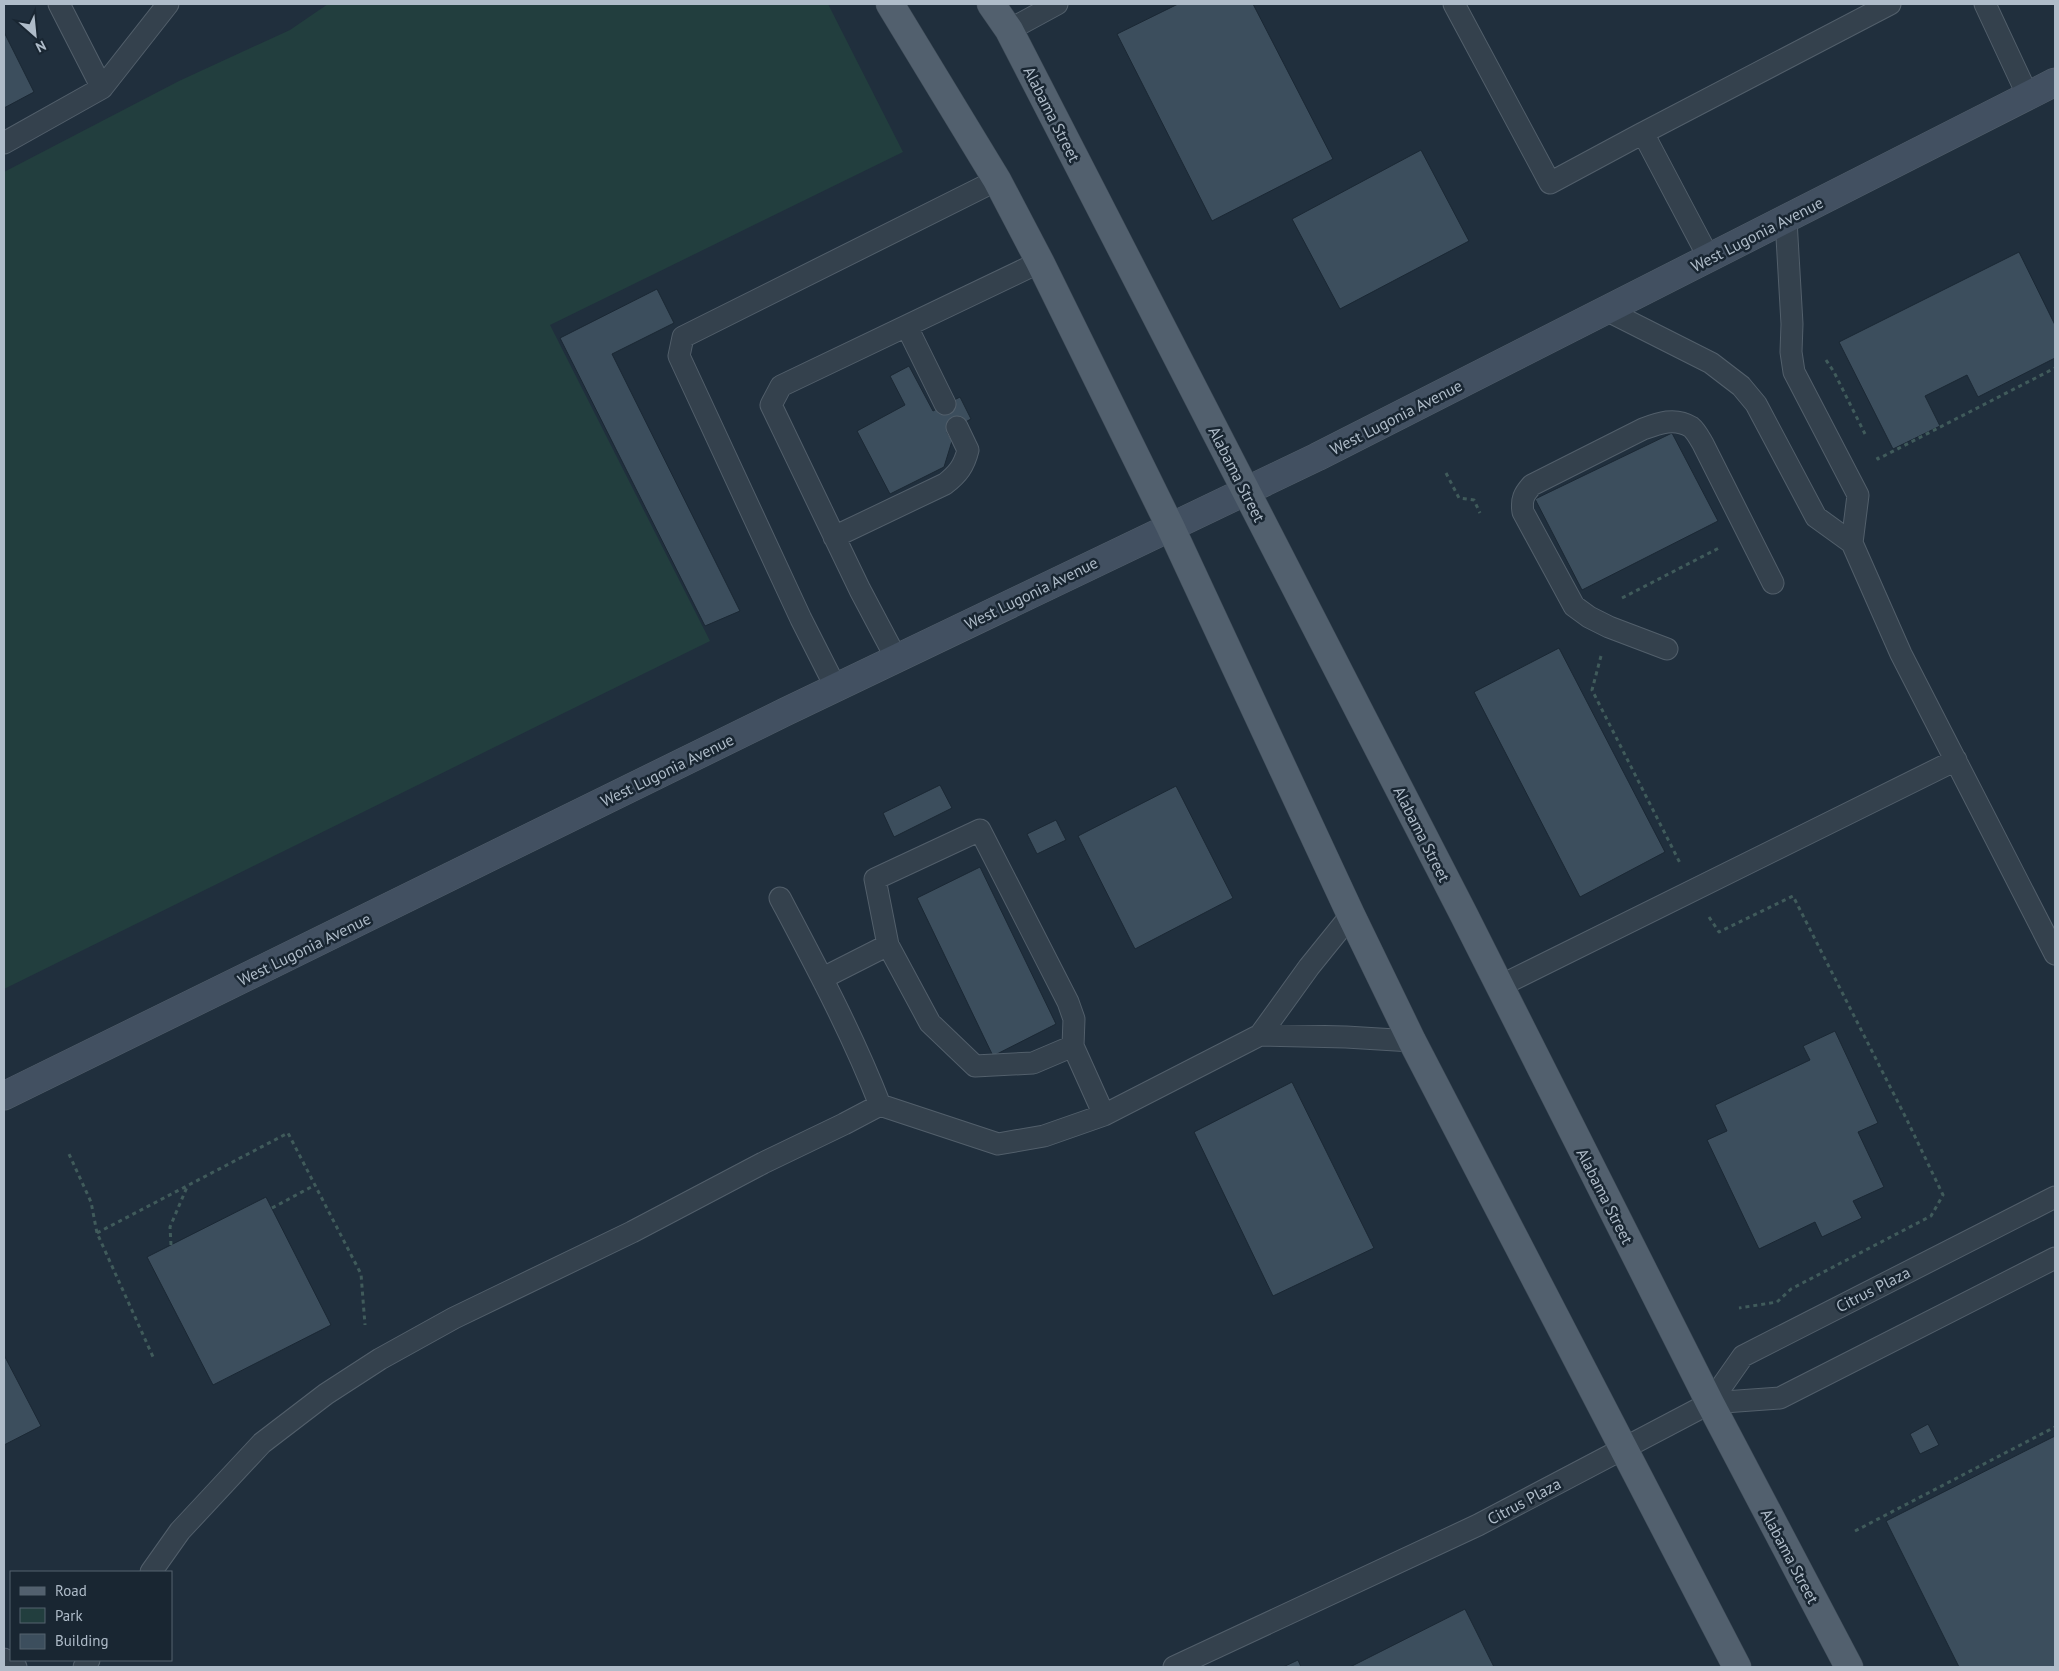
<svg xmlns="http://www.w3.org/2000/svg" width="2059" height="1671" font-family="'PT Sans',sans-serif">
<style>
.green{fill:#223e3e}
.building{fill:#3c4e5d;stroke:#1b2834}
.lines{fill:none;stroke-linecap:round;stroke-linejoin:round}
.lane-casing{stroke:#525f6b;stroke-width:23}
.secondary-casing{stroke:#525f6b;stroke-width:29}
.primary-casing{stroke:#3d4a56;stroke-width:29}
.path{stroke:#405b5b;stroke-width:3;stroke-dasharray:4 4;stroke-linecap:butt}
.lane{stroke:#34414d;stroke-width:21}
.secondary{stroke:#425061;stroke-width:28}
.primary{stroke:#52606e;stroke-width:28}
.labels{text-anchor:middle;stroke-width:5;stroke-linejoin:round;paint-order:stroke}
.street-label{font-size:16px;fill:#afbcc9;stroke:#192632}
</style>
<rect width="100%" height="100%" fill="#202f3d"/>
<path class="green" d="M 328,4 L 828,4 L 903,152 L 550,325 L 710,641 L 4,989 L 4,172 L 179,81 L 290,30 Z"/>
<path class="building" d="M 1178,4 L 1253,4 L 1333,159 L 1212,221 L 1117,34 Z
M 4,32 L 34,92 L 4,108 Z
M 1421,150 L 1469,241 L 1340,309 L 1292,219 Z
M 2019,252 L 2055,325 L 2055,358 L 1978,397 L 1967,375 L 1925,396 L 1940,426 L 1893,449 L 1839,342 Z
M 657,289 L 674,323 L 612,354 L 740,611 L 705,626 L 560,338 Z
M 909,366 L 933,411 L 960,397 L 971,419 L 947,432 L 952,441 L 944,467 L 890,494 L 857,431 L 905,405 L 890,376 Z
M 1672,433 L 1718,521 L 1582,590 L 1535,499 Z
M 1559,648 L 1665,852 L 1580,897 L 1474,692 Z
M 940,785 L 952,808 L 894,837 L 883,813 Z
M 1176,786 L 1233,898 L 1135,949 L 1078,836 Z
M 1056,820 L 1066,840 L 1037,854 L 1027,834 Z
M 980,867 L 1056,1024 L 993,1056 L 917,898 Z
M 1835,1031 L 1878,1123 L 1858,1132 L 1884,1187 L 1853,1201 L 1862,1218 L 1822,1237 L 1815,1222 L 1759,1249 L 1707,1140 L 1727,1131 L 1715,1105 L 1810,1060 L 1803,1046 Z
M 1292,1082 L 1374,1248 L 1273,1296 L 1194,1132 Z
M 266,1197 L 331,1325 L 213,1385 L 147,1257 Z
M 4,1355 L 41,1426 L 4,1445 Z
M 1928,1424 L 1939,1445 L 1920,1454 L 1910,1434 Z
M 2055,1436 L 2055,1667 L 1959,1667 L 1886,1521 Z
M 1465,1609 L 1494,1667 L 1350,1667 Z
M 1298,1660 L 1301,1667 L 1283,1667 Z"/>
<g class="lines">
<defs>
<path id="lane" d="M 59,4 L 102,88
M 1454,4 L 1550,183 L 1643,133 L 1709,258
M 1985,4 L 2028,96
M 1009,30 L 1057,4
M 1643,133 L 1890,4
M 4,143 L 102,88 L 168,4
M 1786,220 L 1792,324 L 1791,352 L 1794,372 L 1858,495 L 1852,543
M 1606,310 L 1711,363 L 1741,386 L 1756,404 L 1816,517 L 1852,543 L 1901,654 L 2055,954
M 907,327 L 945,404
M 834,537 L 945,484 C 958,474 964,466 968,450 L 957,427
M 1667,649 L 1609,627 L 1589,617 L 1574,606 L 1523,512 C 1521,499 1524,494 1532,485 L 1643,429 C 1659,423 1675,417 1691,427 C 1696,431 1700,439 1703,444 L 1773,583
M 896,658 L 860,590 L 771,405 L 781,386 L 1040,262
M 836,688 L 801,619 L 679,356 L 683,337 L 997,180
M 780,898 C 816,966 852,1033 880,1105
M 888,945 L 875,879 L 980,830 L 1068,1002 L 1074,1019 L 1073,1046
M 823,978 L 888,945 L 930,1023 L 975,1066 L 1033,1063 L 1073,1046 L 1104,1115
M 1500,986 L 1956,760
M 1260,1035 L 1346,1037 L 1412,1041
M 1710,1403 L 1743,1356 L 2055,1197
M 151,1572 L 180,1531 L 262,1443 L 326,1394 L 380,1359 L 454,1318 L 632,1232 L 763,1163 L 844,1124 L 880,1105 L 998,1144 L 1044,1136 L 1104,1115 L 1260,1035 L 1309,967 L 1351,915
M 4,1659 L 16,1667
M 84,1667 L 89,1660
M 1174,1667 L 1478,1525 L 1710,1403 L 1780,1398 L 2055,1258"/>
<path id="secondary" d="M 4,1096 L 785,712 L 1317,457 L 2055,82"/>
<path id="primary" d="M 890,4 L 997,180 L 1040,262 L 1170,526 L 1351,915 L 1412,1041 L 1737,1667
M 991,4 L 1009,30 L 1464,915 L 1710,1403 L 1849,1667"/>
</defs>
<use href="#lane" class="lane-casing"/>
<use href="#secondary" class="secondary-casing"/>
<use href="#primary" class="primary-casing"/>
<path class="path" d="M 1826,360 L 1834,372 L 1865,434
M 1877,457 L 1878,459 L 2055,368
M 1446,473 L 1459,498 L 1474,500 L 1480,513
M 1622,598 L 1721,547
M 1601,656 L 1592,690 L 1680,863
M 1709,917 L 1719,932 L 1793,896 L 1907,1120 L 1943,1195 L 1931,1216 L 1791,1289 L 1777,1302 L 1739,1308
M 69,1154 L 91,1202 L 97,1233 L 154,1359
M 272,1208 L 315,1185
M 97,1233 L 288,1133 L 361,1274 L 365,1325
M 171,1245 L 170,1227 L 187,1187
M 1855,1531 L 2055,1427"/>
<use href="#lane" class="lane"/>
<use href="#secondary" class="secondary"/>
<use href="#primary" class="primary"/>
</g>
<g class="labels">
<g class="street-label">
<text transform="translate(1052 114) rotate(63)" y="6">Alabama Street</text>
<text transform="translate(1757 234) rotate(-27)" y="6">West Lugonia Avenue</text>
<text transform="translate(1396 417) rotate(-27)" y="6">West Lugonia Avenue</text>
<text transform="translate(1237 474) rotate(63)" y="6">Alabama Street</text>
<text transform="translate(1031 593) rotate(-26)" y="6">West Lugonia Avenue</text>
<text transform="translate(667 770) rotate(-26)" y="6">West Lugonia Avenue</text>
<text transform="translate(1422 834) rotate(63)" y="6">Alabama Street</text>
<text transform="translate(304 949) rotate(-26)" y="6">West Lugonia Avenue</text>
<text transform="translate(1605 1196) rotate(63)" y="6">Alabama Street</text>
<text transform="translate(1873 1289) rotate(-27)" y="6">Citrus Plaza</text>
<text transform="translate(1524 1501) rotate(-28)" y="6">Citrus Plaza</text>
<text transform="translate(1790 1556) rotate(62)" y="6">Alabama Street</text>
</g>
</g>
<rect width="2059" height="1671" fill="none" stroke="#afbcc9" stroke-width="10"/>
<rect x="10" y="1571" width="162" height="90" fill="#192632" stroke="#55626e"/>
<rect x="20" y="1587" width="25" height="8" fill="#52606e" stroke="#55626e"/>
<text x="55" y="1596" font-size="15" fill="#afbcc9">Road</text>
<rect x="20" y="1608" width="25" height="15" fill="#223e3e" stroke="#55626e"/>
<text x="55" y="1621" font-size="15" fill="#afbcc9">Park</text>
<rect x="20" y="1634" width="25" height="15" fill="#3c4e5d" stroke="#55626e"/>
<text x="55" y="1646" font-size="15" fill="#afbcc9">Building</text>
<g transform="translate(35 35) rotate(153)" stroke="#192632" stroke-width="4" paint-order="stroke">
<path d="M0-4L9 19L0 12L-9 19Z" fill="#afbcc9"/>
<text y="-8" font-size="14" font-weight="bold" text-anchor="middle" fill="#afbcc9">N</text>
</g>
</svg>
